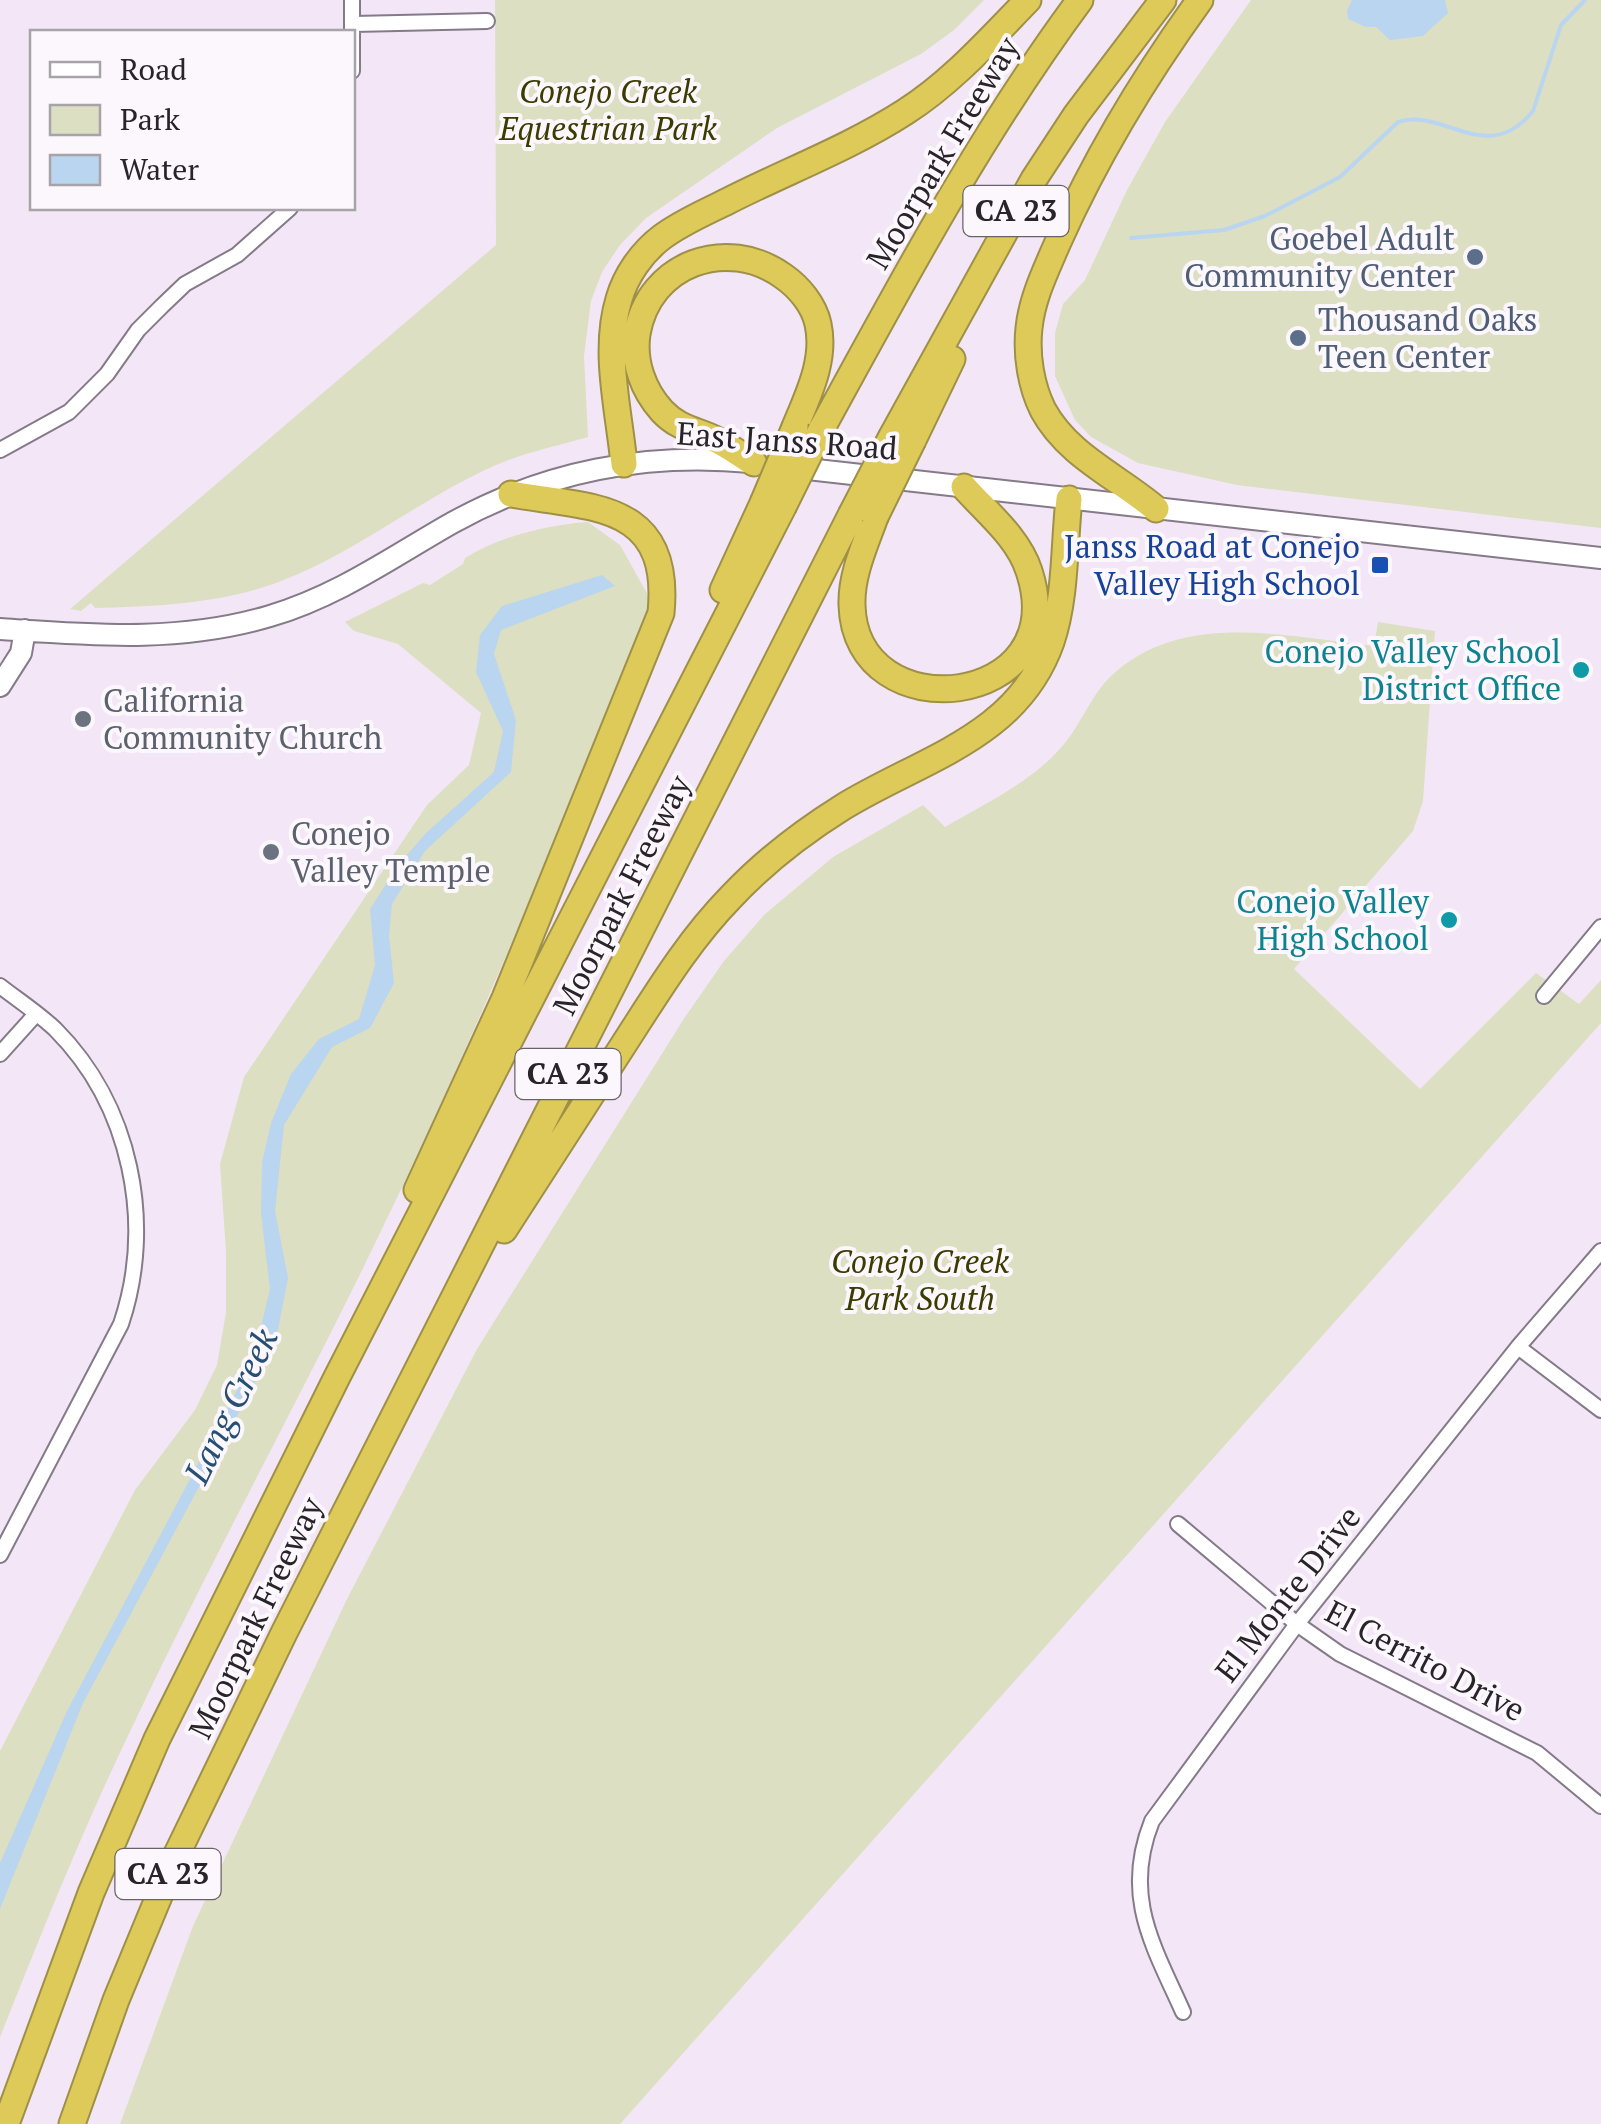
<svg xmlns="http://www.w3.org/2000/svg" width="1601" height="2124" font-family="'PT Serif',serif">
<style>
.green{fill:#dcdfc2}
.water{fill:#bad5ef}
.lines{fill:none;stroke-linecap:round;stroke-linejoin:round}
.stream{stroke:#bad5ef;stroke-width:4}
.street-casing{stroke:#847a88;stroke-width:18}
.secondary-casing{stroke:#847a88;stroke-width:24}
.highway-casing{stroke:#9e9048;stroke-width:29}
.street{stroke:#fff;stroke-width:14}
.secondary{stroke:#fff;stroke-width:20}
.highway{stroke:#ddca58;stroke-width:25}
.highway-bridge-casing{stroke:#9e9048;stroke-width:29;stroke-linecap:butt}
.highway-bridge{stroke:#ddca58;stroke-width:25}
.service-dot{fill:#5c6f8a;stroke:#fcf7fd;stroke-width:4}
.transit-dot{fill:#1a4fb4;stroke:#fcf7fd;stroke-width:4}
.culture-dot{fill:#0f9aa8;stroke:#fcf7fd;stroke-width:4}
.worship-dot{fill:#6b7280;stroke:#fcf7fd;stroke-width:4}
.labels{text-anchor:middle;stroke-width:8;stroke-linejoin:round;paint-order:stroke}
.shield{fill:#fcf7fd;stroke:#686369;stroke-width:2.5}
.shield-label{font-size:30px;font-weight:bold;fill:#282429}
.park-label{font-size:32px;font-style:italic;fill:#3b3c00;stroke:#fcf7fd}
.street-label{font-size:32px;fill:#282429;stroke:#fcf7fd}
.service-label{font-size:32px;fill:#4e5e75;stroke:#fcf7fd;text-anchor:end}
.transit-label{font-size:32px;fill:#164399;stroke:#fcf7fd;text-anchor:end}
.culture-label{font-size:32px;fill:#0d838f;stroke:#fcf7fd;text-anchor:end}
.worship-label{font-size:32px;fill:#5b616d;stroke:#fcf7fd;text-anchor:start}
.water-label{font-size:35px;font-style:italic;fill:#264f73;stroke:#fcf7fd}
</style>
<rect width="100%" height="100%" fill="#f3e7f7"/>
<path class="green" d="M 495,0 L 984,0 L 954,30 L 921,54 L 777,128 L 646,218 L 620,245 L 602,272 L 591,301 L 584,356 L 588,437 C 554,447 517,454 485,470 C 413,504 352,555 276,583 C 217,604 157,606 95,608 L 91,603 L 81,611 L 70,609 L 496,245 Z
M 1251,0 L 1601,0 L 1601,528 L 1237,485 L 1138,463 L 1091,437 L 1075,420 L 1055,376 L 1055,333 L 1063,304 L 1085,280 L 1127,190 L 1165,122 Z
M 588,522 L 620,545 L 653,604 C 561,826 471,1049 365,1264 C 287,1423 202,1578 127,1738 C 80,1836 40,1937 0,2037 L 0,1751 L 135,1490 L 195,1410 L 217,1365 L 226,1312 L 226,1252 L 220,1164 L 244,1077 L 427,805 L 469,765 L 481,713 L 398,644 L 354,631 L 345,622 L 423,583 L 430,585 L 463,564 L 465,558 C 500,536 548,525 588,522 Z
M 1378,622 L 1435,631 L 1423,801 L 1413,831 L 1294,969 L 1420,1089 L 1536,973 L 1579,1004 L 1601,980 L 1601,1023 L 620,2124 L 120,2124 L 193,1926 L 347,1599 L 477,1349 L 685,1017 L 724,961 L 764,915 L 833,857 L 923,805 L 945,827 C 988,802 1038,779 1068,739 C 1083,719 1093,693 1111,676 C 1182,609 1288,637 1374,646 Z"/>
<path class="water" d="M 1352,0 L 1445,0 L 1448,13 L 1423,36 L 1390,40 L 1376,27 L 1366,27 L 1348,19 L 1347,11 Z
M 602,575 L 615,586 L 501,630 L 494,654 L 516,720 L 511,772 L 425,851 L 392,904 L 389,936 L 394,983 L 370,1028 L 332,1047 L 284,1125 L 275,1211 L 288,1278 L 275,1345 L 83,1703 L 0,1909 L 0,1863 L 67,1711 L 253,1360 L 270,1289 L 261,1214 L 262,1162 L 271,1123 L 291,1074 L 319,1039 L 359,1019 L 375,965 L 370,909 L 399,864 L 426,833 L 494,772 L 503,731 L 476,672 L 480,635 L 502,606 Z"/>
<g class="lines">
<path class="stream" d="M 1131,238 L 1224,230 L 1265,216 L 1340,177 L 1398,122 C 1444,107 1487,168 1533,111 L 1561,25 L 1585,0"/>
<defs>
<path id="street" d="M 352,0 L 352,71
M 354,24 L 487,21
M 0,450 L 69,412 L 107,374 L 138,330 L 162,306 L 185,284 L 237,255 L 290,208
M 0,986 C 18,1000 38,1013 55,1029 C 131,1105 155,1223 121,1324 L 0,1555
M 1544,996 L 1601,927
M 0,1054 L 36,1014
M 1518,1347 L 1601,1410
M 1178,1524 L 1297,1624 L 1340,1654 L 1537,1753 L 1601,1806
M 1183,2012 C 1153,1945 1122,1896 1152,1821 L 1297,1624 L 1518,1347 L 1601,1251"/>
<path id="secondary" d="M 790,467 L 1601,558
M 0,629 C 92,635 180,643 270,616 C 338,596 392,557 452,523 C 544,472 646,452 751,462
M 0,686 L 21,653 L 25,630"/>
<path id="highway" d="M 821,430 C 902,282 980,135 1080,0
M 892,436 L 1034,179 L 1076,115 L 1163,0
M 913,440 L 952,359
M 754,463 C 739,454 724,442 708,436 C 690,429 676,426 662,411 C 643,390 633,362 637,334 C 649,263 727,236 783,276 C 799,287 814,305 818,324 C 826,360 808,395 795,427
M 624,464 C 619,411 603,351 619,299 C 626,275 642,252 662,237 C 682,222 706,212 728,201 C 787,171 849,148 905,112 C 951,83 990,39 1028,0
M 1156,509 C 1117,476 1068,456 1043,410 C 1031,386 1026,355 1029,328 C 1032,298 1046,270 1058,242 C 1096,157 1145,76 1200,0
M 875,517 C 865,545 851,575 852,605 C 855,732 1075,710 1029,571 C 1018,537 987,513 964,487
M 723,590 L 763,503
M 417,1190 L 505,998 L 661,613 C 672,501 590,508 511,494
M 504,1230 C 544,1168 584,1106 624,1044 C 657,993 688,941 731,897 C 763,863 803,832 843,807 C 921,759 1017,738 1051,642 C 1066,598 1064,545 1069,499
M 6,2124 L 91,1893 L 157,1739 L 337,1377 L 783,507
M 72,2124 L 116,2000 L 174,1860 L 284,1633 L 851,515"/>
</defs>
<use href="#street" class="street-casing"/>
<use href="#secondary" class="secondary-casing"/>
<use href="#highway" class="highway-casing"/>
<use href="#street" class="street"/>
<use href="#secondary" class="secondary"/>
<use href="#highway" class="highway"/>
<defs>
<path id="highway-bridge" d="M 763,503 L 795,427
M 783,507 L 821,430
M 851,515 L 892,436
M 875,517 L 913,440"/>
</defs>
<use href="#highway-bridge" class="highway-bridge-casing"/>
<use href="#highway-bridge" class="highway-bridge"/>
</g>
<g class="service-dot">
<circle cx="1475" cy="257" r="10"/>
<circle cx="1298" cy="338" r="10"/>
</g>
<rect class="transit-dot" x="1370" y="555" width="20" height="20" rx="5"/>
<g class="culture-dot">
<circle cx="1581" cy="670" r="10"/>
<circle cx="1449" cy="920" r="10"/>
</g>
<g class="worship-dot">
<circle cx="83" cy="719" r="10"/>
<circle cx="271" cy="852" r="10"/>
</g>
<g class="labels">
<g class="shield">
<rect x="963.5" y="186" width="105" height="50" rx="8"/>
<rect x="515.5" y="1049" width="105" height="50" rx="8"/>
<rect x="115.5" y="1849" width="105" height="50" rx="8"/>
</g>
<g class="shield-label">
<text x="1016" y="221">CA 23</text>
<text x="568" y="1084">CA 23</text>
<text x="168" y="1884">CA 23</text>
</g>
<g class="park-label">
<text x="608" y="103">Conejo Creek<tspan x="608" dy="37">Equestrian Park</tspan></text>
<text x="920" y="1273">Conejo Creek<tspan x="920" dy="37">Park South</tspan></text>
</g>
<g class="street-label">
<text transform="translate(943 153) rotate(-59)" y="11">Moorpark Freeway</text>
<text transform="translate(787 441) rotate(4)" y="11">East Janss Road</text>
<text transform="translate(622 895) rotate(-63)" y="11">Moorpark Freeway</text>
<text transform="translate(1288 1594) rotate(-52)" y="11">El Monte Drive</text>
<text transform="translate(256 1618) rotate(-64)" y="11">Moorpark Freeway</text>
<text transform="translate(1425 1661) rotate(28)" y="11">El Cerrito Drive</text>
</g>
<g class="service-label">
<text x="1455" y="250">Goebel Adult<tspan x="1455" dy="37">Community Center</tspan></text>
<text x="1318" y="331" text-anchor="start">Thousand Oaks<tspan x="1318" dy="37">Teen Center</tspan></text>
</g>
<g class="transit-label">
<text x="1360" y="558">Janss Road at Conejo<tspan x="1360" dy="37">Valley High School</tspan></text>
</g>
<g class="culture-label">
<text x="1561" y="663">Conejo Valley School<tspan x="1561" dy="37">District Office</tspan></text>
<text x="1429" y="913">Conejo Valley<tspan x="1429" dy="37">High School</tspan></text>
</g>
<g class="worship-label">
<text x="103" y="712">California<tspan x="103" dy="37">Community Church</tspan></text>
<text x="291" y="845">Conejo<tspan x="291" dy="37">Valley Temple</tspan></text>
</g>
<g class="water-label">
<text transform="translate(231 1406) rotate(-64)" y="12">Lang Creek</text>
</g>
</g>
<rect x="30" y="30" width="325" height="180" fill="#fcf7fd" stroke="#a7a3a8" stroke-width="2.5"/>
<rect x="50" y="62" width="50" height="15" fill="#ffffff" stroke="#a7a3a8" stroke-width="2.5"/>
<text x="120" y="80" font-size="30" fill="#282429">Road</text>
<rect x="50" y="105" width="50" height="30" fill="#dcdfc2" stroke="#a7a3a8" stroke-width="2.5"/>
<text x="120" y="130" font-size="30" fill="#282429">Park</text>
<rect x="50" y="155" width="50" height="30" fill="#bad5ef" stroke="#a7a3a8" stroke-width="2.5"/>
<text x="120" y="180" font-size="30" fill="#282429">Water</text>
</svg>
